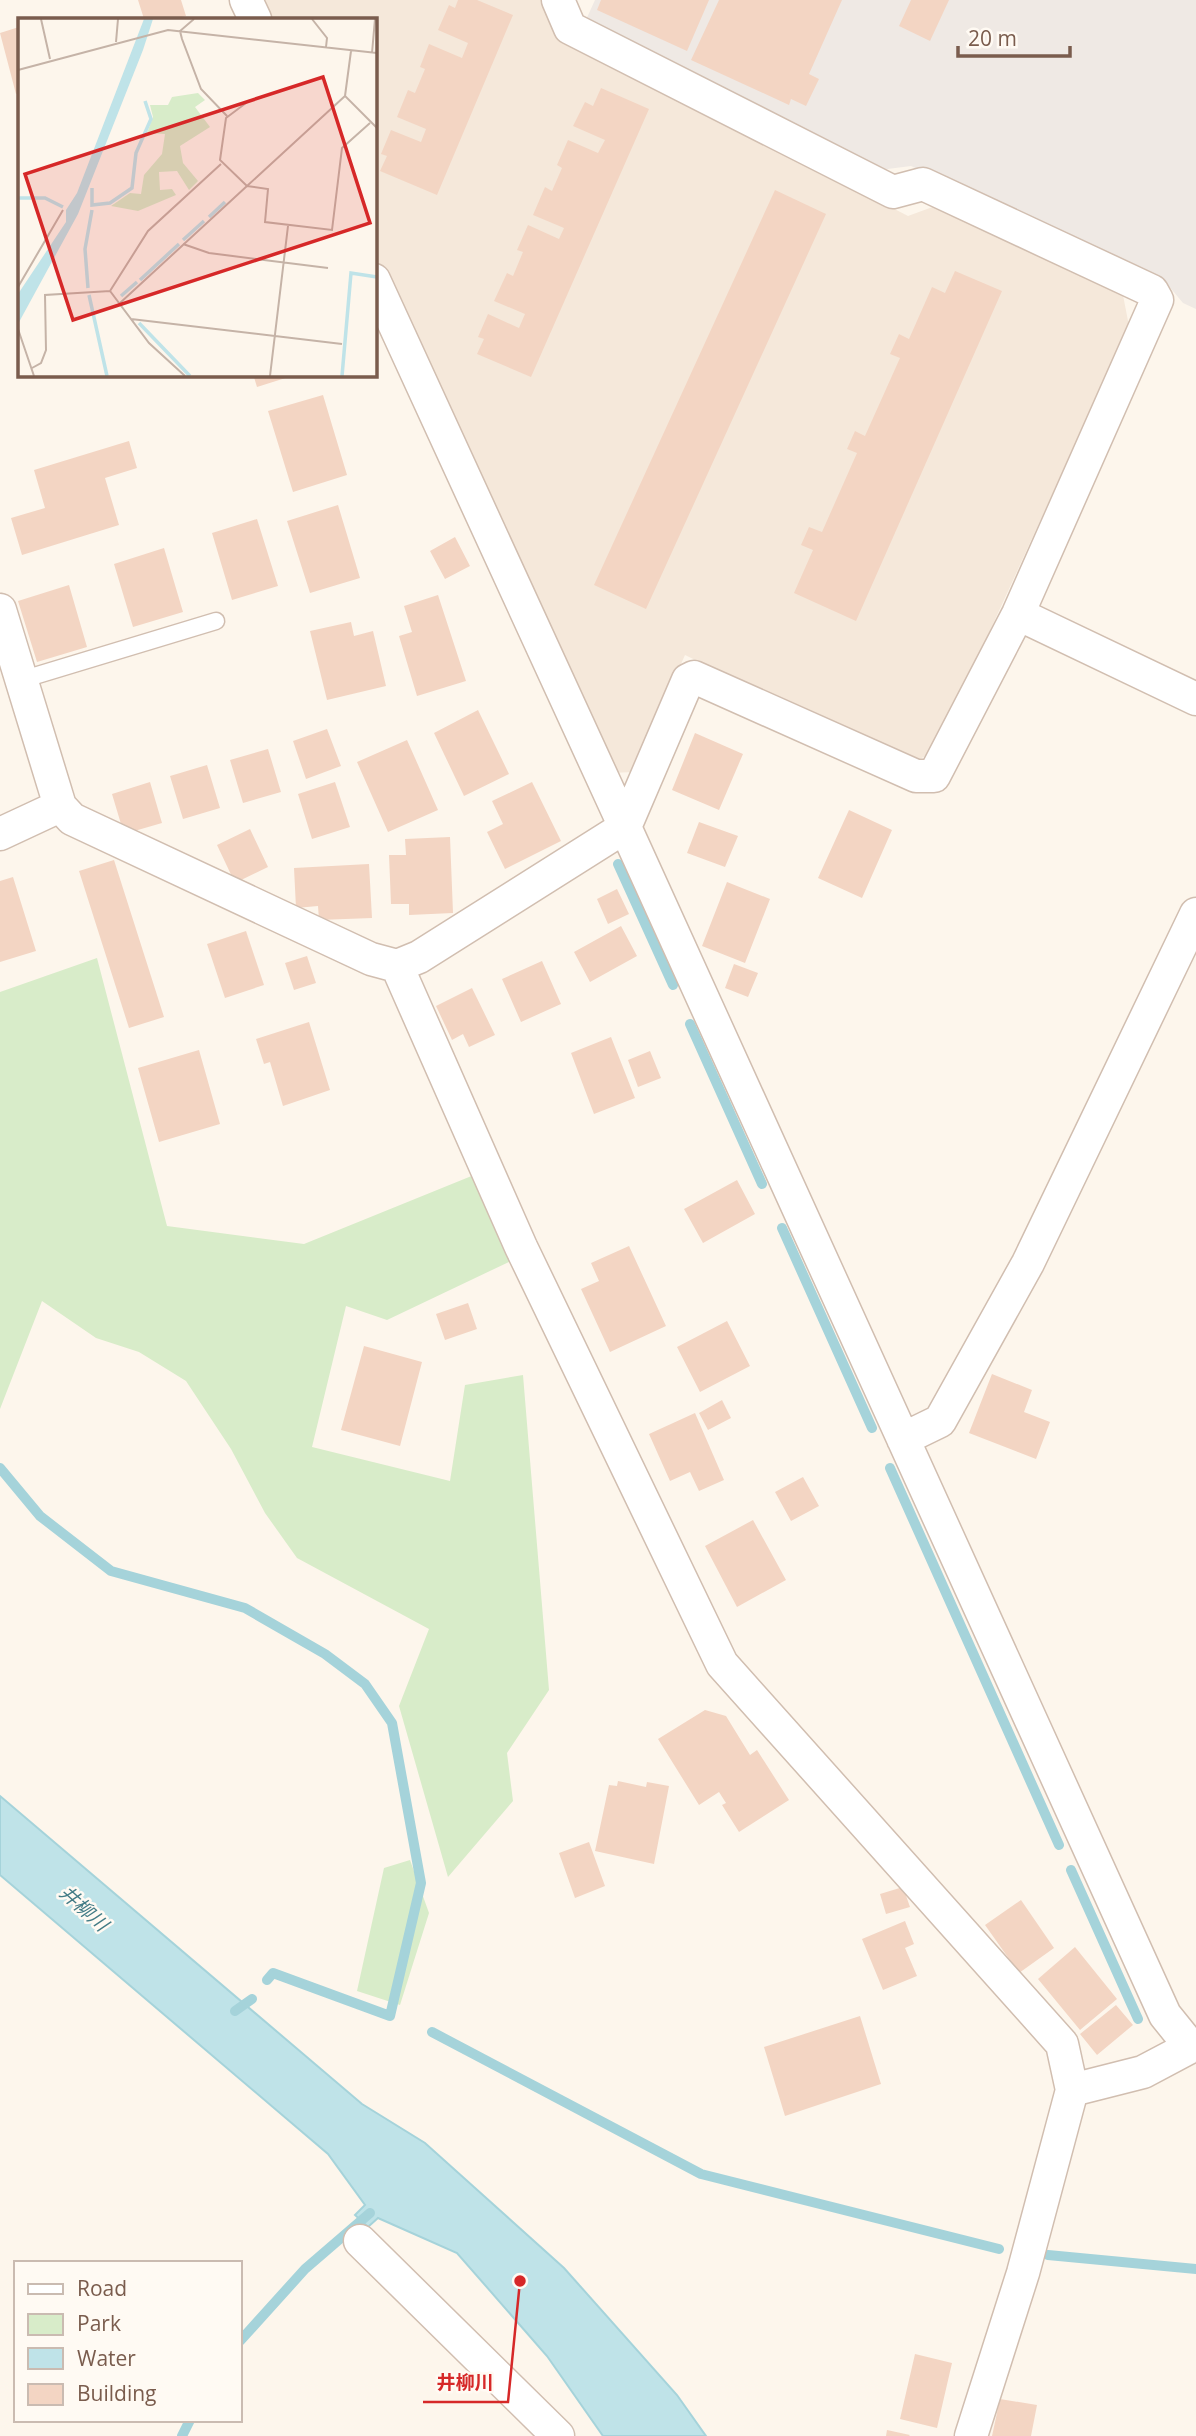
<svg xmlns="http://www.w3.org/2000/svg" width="1196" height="2436" font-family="'Open Sans','Noto Sans JP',sans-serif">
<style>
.residential{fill:#f5e8da}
.industrial{fill:#efe9e4}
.green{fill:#d8ecc9}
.water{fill:#bfe3e8;stroke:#a5d3da;stroke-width:2}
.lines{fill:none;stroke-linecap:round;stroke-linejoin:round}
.stream{stroke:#a5d3da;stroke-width:10}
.building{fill:#f3d5c3}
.lane-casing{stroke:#d1beb0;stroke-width:19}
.street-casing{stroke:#d1beb0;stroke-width:35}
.lane{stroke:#fff;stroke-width:16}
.street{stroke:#fff;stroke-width:32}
.labels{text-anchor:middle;stroke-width:5;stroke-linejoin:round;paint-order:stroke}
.water-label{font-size:19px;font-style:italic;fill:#437c86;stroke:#fffaf3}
.inset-river{fill:none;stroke:#bfe3e8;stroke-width:3.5}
.inset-road{fill:none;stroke:#c5b3a7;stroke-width:2}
.view{fill:#d62828;fill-opacity:0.15;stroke:#d62828;stroke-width:3.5}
.inset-edge{fill:none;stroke:#7a5c4d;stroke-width:3.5}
.leader{fill:none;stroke:#d62828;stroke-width:2.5}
.callout-dot{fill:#d62828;stroke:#fffaf3;stroke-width:2.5}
.callout-label{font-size:19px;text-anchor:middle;font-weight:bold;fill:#d62828;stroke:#fffaf3;stroke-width:5;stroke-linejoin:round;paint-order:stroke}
</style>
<rect width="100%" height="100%" fill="#fdf6ec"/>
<path class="residential" d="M 258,0 L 544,0 L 563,37 L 908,216 L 938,205 L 1122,290 L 1129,326 L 935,751 L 910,764 L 685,655 L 633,772 L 611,773 L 375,255 L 374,19 L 267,19 Z"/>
<path class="industrial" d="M 595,0 L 1196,0 L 1196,309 L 1183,303 L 1168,285 L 911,166 L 872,171 L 585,22 Z"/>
<path class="green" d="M 97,958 L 167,1226 L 304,1244 L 474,1175 L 513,1260 L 387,1320 L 346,1306 L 312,1447 L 450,1481 L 465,1385 L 523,1375 L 549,1690 L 507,1753 L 513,1801 L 448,1877 L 399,1706 L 429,1629 L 297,1558 L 265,1513 L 231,1449 L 186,1381 L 139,1352 L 96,1338 L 42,1301 L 0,1409 L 0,992 Z
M 410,1860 L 429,1913 L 400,2005 L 357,1991 L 384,1868 Z"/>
<path class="water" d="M 0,1796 L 362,2104 L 425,2143 L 564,2268 L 677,2395 L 706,2436 L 603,2436 L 547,2356 L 457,2253 L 378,2218 L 368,2227 L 355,2215 L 365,2205 L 328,2154 L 0,1875 Z"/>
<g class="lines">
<path class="stream" d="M 618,864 L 673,985
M 690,1024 L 762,1184
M 782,1228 L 872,1428
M 0,1468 L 40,1516 L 111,1571 L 245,1608 L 325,1654 L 365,1684 L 392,1723 L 421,1883 L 390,2016 L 273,1973 L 267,1980
M 890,1468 L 1059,1845
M 1071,1870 L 1138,2019
M 235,2011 L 252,1999
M 432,2032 L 701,2174 L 999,2249
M 1048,2255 L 1196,2269
M 240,2341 L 305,2269 L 370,2213
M 182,2436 L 190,2420"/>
</g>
<path class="building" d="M 138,0 L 181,0 L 186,16 L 174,19 L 144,19 Z
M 458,0 L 477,0 L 513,15 L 437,195 L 380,171 L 387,156 L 381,154 L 391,130 L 421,142 L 426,129 L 397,117 L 408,90 L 415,93 L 425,69 L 420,67 L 429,44 L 462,58 L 468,43 L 438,30 L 449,5 L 455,8 Z
M 601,0 L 709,0 L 687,51 L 597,10 Z
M 719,0 L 842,0 L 809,74 L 819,79 L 806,106 L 791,99 L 789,105 L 691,60 Z
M 911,0 L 949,0 L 930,41 L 899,26 Z
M 19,27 L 19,93 L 16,94 L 0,33 Z
M 601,88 L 649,109 L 531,377 L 477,354 L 484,339 L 478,337 L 488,314 L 519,328 L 525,314 L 494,301 L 507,273 L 513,276 L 523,252 L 517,250 L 528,225 L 559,239 L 564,228 L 533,215 L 545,187 L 552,191 L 562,168 L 557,165 L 568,140 L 598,153 L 605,140 L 573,126 L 585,102 L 593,106 Z
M 775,190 L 826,214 L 646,609 L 594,585 Z
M 955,271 L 1002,291 L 856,621 L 794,593 L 813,550 L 801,545 L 809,527 L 822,532 L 857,453 L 847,449 L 855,431 L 865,436 L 900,358 L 890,354 L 899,334 L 909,339 L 932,287 L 945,293 Z
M 253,374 L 295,374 L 295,375 L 257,387 Z
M 323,395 L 347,475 L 293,492 L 268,411 Z
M 129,441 L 137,468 L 105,478 L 119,525 L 22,555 L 11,518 L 45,508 L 34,470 Z
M 338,505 L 360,578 L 310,593 L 287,521 Z
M 257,519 L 278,586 L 232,600 L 212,533 Z
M 455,537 L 470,566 L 445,579 L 430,551 Z
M 164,548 L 183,612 L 133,627 L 114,564 Z
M 69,585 L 87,647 L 37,662 L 18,601 Z
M 438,595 L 466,681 L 417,696 L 399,636 L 412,632 L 404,606 Z
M 351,622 L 354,636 L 373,631 L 386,686 L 327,700 L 310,631 Z
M 478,710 L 509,774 L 464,796 L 434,733 Z
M 327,729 L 341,766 L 306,779 L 293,741 Z
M 695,733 L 743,754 L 719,810 L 672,790 Z
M 407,740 L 438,810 L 388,832 L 357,762 Z
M 268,749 L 281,792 L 243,803 L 230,760 Z
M 207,765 L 220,808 L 183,819 L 170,776 Z
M 150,782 L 162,823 L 124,834 L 112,794 Z
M 335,782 L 350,827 L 312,839 L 298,794 Z
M 532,782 L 561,841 L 505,869 L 487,832 L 503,824 L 492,801 Z
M 849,810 L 892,830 L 862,898 L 818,878 Z
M 699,822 L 738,836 L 725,867 L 687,853 Z
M 250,829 L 268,867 L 235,883 L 217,845 Z
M 450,837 L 453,913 L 409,915 L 409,904 L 391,904 L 389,855 L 406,855 L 405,839 Z
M 114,860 L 164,1017 L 129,1028 L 79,871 Z
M 369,864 L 372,918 L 319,920 L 318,906 L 296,908 L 294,868 Z
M 13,877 L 36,951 L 0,962 L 0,881 Z
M 727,882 L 770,899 L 745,963 L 702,946 Z
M 617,889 L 629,914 L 608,924 L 597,899 Z
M 621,926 L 637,956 L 590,982 L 574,952 Z
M 246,931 L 264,985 L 225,998 L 207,944 Z
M 307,956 L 316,983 L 294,990 L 285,963 Z
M 542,961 L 561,1004 L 521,1022 L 502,979 Z
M 734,964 L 758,973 L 748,997 L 725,988 Z
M 472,988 L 495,1035 L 469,1047 L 463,1034 L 452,1040 L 436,1006 Z
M 309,1022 L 330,1090 L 283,1106 L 270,1062 L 264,1064 L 256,1039 Z
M 611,1037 L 635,1098 L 594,1114 L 571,1053 Z
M 199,1050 L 220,1124 L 159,1142 L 138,1068 Z
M 650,1051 L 661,1078 L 638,1087 L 628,1060 Z
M 737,1180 L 755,1214 L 703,1243 L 684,1209 Z
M 629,1246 L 666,1326 L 610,1352 L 581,1289 L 599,1281 L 591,1263 Z
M 468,1303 L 477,1329 L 445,1340 L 436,1314 Z
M 727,1321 L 750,1366 L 700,1392 L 677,1347 Z
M 364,1346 L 422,1362 L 400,1446 L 341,1430 Z
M 992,1374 L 1032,1390 L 1024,1412 L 1050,1422 L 1036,1459 L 969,1433 Z
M 722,1400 L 731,1418 L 708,1430 L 699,1413 Z
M 695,1413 L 724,1480 L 699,1491 L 690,1472 L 670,1481 L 649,1434 Z
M 803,1477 L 819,1506 L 791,1521 L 775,1492 Z
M 753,1520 L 786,1580 L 737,1607 L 705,1546 Z
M 705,1710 L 726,1716 L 750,1755 L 757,1750 L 789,1800 L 739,1832 L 722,1805 L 726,1803 L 719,1792 L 699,1805 L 658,1739 Z
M 618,1781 L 646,1787 L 647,1782 L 669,1786 L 654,1864 L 595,1851 L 609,1785 L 617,1786 Z
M 589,1842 L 605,1886 L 575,1898 L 559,1853 Z
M 903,1887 L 910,1907 L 886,1914 L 880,1894 Z
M 1021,1900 L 1054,1948 L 1019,1973 L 985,1925 Z
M 905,1921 L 914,1944 L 905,1948 L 917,1976 L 883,1990 L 862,1939 Z
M 1075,1947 L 1117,1999 L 1080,2030 L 1038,1979 Z
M 1116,2005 L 1133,2025 L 1097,2055 L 1080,2034 Z
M 860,2016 L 881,2084 L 785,2116 L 764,2047 Z
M 915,2354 L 952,2363 L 937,2428 L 900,2419 Z
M 1000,2399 L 1037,2405 L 1031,2436 L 992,2436 Z
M 887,2430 L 910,2435 L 909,2436 L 886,2436 Z"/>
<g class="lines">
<defs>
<path id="lane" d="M 21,680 L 216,621"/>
<path id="street" d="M 246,0 L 255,19
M 558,0 L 570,28 L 893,192 L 923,184 L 1152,291 L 1157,300 L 1018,614 L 934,776 L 916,776 L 694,677 L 688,680 L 625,827
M 374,280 L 625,827
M 0,610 L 60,806 L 72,819 L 371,959 L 397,966 L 419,957 L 625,827 L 1165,2015 L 1190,2046
M 1018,614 L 1196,699
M 0,834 L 60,806
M 397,966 L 521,1247 L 722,1664 L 1062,2044 L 1072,2090
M 903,1439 L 940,1421 L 1028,1263 L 1196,914
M 360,2241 L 558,2436
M 971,2436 L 1023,2273 L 1072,2090 L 1143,2072 L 1196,2044"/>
</defs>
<use href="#lane" class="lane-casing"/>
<use href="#street" class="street-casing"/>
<use href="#lane" class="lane"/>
<use href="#street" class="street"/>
</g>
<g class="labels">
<g class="water-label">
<text transform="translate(84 1908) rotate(42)" y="7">井柳川</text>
</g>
</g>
<g transform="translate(18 18)">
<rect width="359" height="359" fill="#fdf6ec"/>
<path d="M 180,75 L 187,82 L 177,89 L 192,109 L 162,128 L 165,145 L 180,163 L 171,172 L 159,153 L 141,154 L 142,172 L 154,171 L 158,177 L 120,193 L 93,188 L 112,175 L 123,176 L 126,157 L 144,136 L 147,116 L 129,115 L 135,99 L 132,87 L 150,87 L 154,79 Z" fill="#d8ecc9"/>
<path d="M 126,1 L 135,1 L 125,32 L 60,196 L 0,306 L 0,276 L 48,204 L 48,192 L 59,175 Z" fill="#bfe3e8"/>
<path class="inset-river" d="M 74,170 L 74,187 L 92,185 L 114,170 L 118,135 L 133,101 L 127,83M 0,180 L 27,180 L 45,189M 191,199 L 207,184M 165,222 L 186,203M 122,262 L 161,226M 70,270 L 67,231 L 74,192M 71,277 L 89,358M 103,278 L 119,264M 121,305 L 172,358M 324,358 L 333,255 L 359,259"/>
<path class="inset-road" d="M 23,1 L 32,41M 176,1 L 162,13 L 164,21 L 183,71 L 209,98M 294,1 L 309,20 L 308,29M 98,24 L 100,1M 333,33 L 327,78 L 359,110M 354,35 L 357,1M 0,52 L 150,12 L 359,35M 229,168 L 250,171 L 247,204 L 314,212 L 324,130 L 352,105M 229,168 L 327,78M 165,226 L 191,235 L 310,250M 0,269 L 45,192M 92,273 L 130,213 L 203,146M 102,285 L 229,168 L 202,142 L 208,100 L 232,82M 113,301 L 324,326M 0,311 L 16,358M 14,350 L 23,345 L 28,332 L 27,277 L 92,273 L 131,325 L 167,358M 252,358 L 270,208"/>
<path class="view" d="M 305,59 L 352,205 L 55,302 L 7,156 Z"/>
<rect width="359" height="359" class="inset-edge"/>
</g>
<path class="leader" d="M520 2281L508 2402H423"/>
<circle class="callout-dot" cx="520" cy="2281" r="7"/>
<g class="callout-label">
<text x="465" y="2389">井柳川</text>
</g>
<rect x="14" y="2261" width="228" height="161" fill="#fffaf3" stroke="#cabbb1" stroke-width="2"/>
<rect x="28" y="2284" width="35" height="10" fill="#ffffff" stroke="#cabbb1" stroke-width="2"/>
<text x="77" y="2296" font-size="21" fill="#7a5c4d">Road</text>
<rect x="28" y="2314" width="35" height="21" fill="#d8ecc9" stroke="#cabbb1" stroke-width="2"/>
<text x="77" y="2331" font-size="21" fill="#7a5c4d">Park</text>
<rect x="28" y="2348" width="35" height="21" fill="#bfe3e8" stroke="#cabbb1" stroke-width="2"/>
<text x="77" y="2366" font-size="21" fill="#7a5c4d">Water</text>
<rect x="28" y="2384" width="35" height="21" fill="#f3d5c3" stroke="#cabbb1" stroke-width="2"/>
<text x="77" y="2401" font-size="21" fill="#7a5c4d">Building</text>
<path d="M958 46v10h112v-10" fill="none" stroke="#7a5c4d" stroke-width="3.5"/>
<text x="968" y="46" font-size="21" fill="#7a5c4d" stroke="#fffaf3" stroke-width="5" paint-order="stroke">20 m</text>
</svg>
